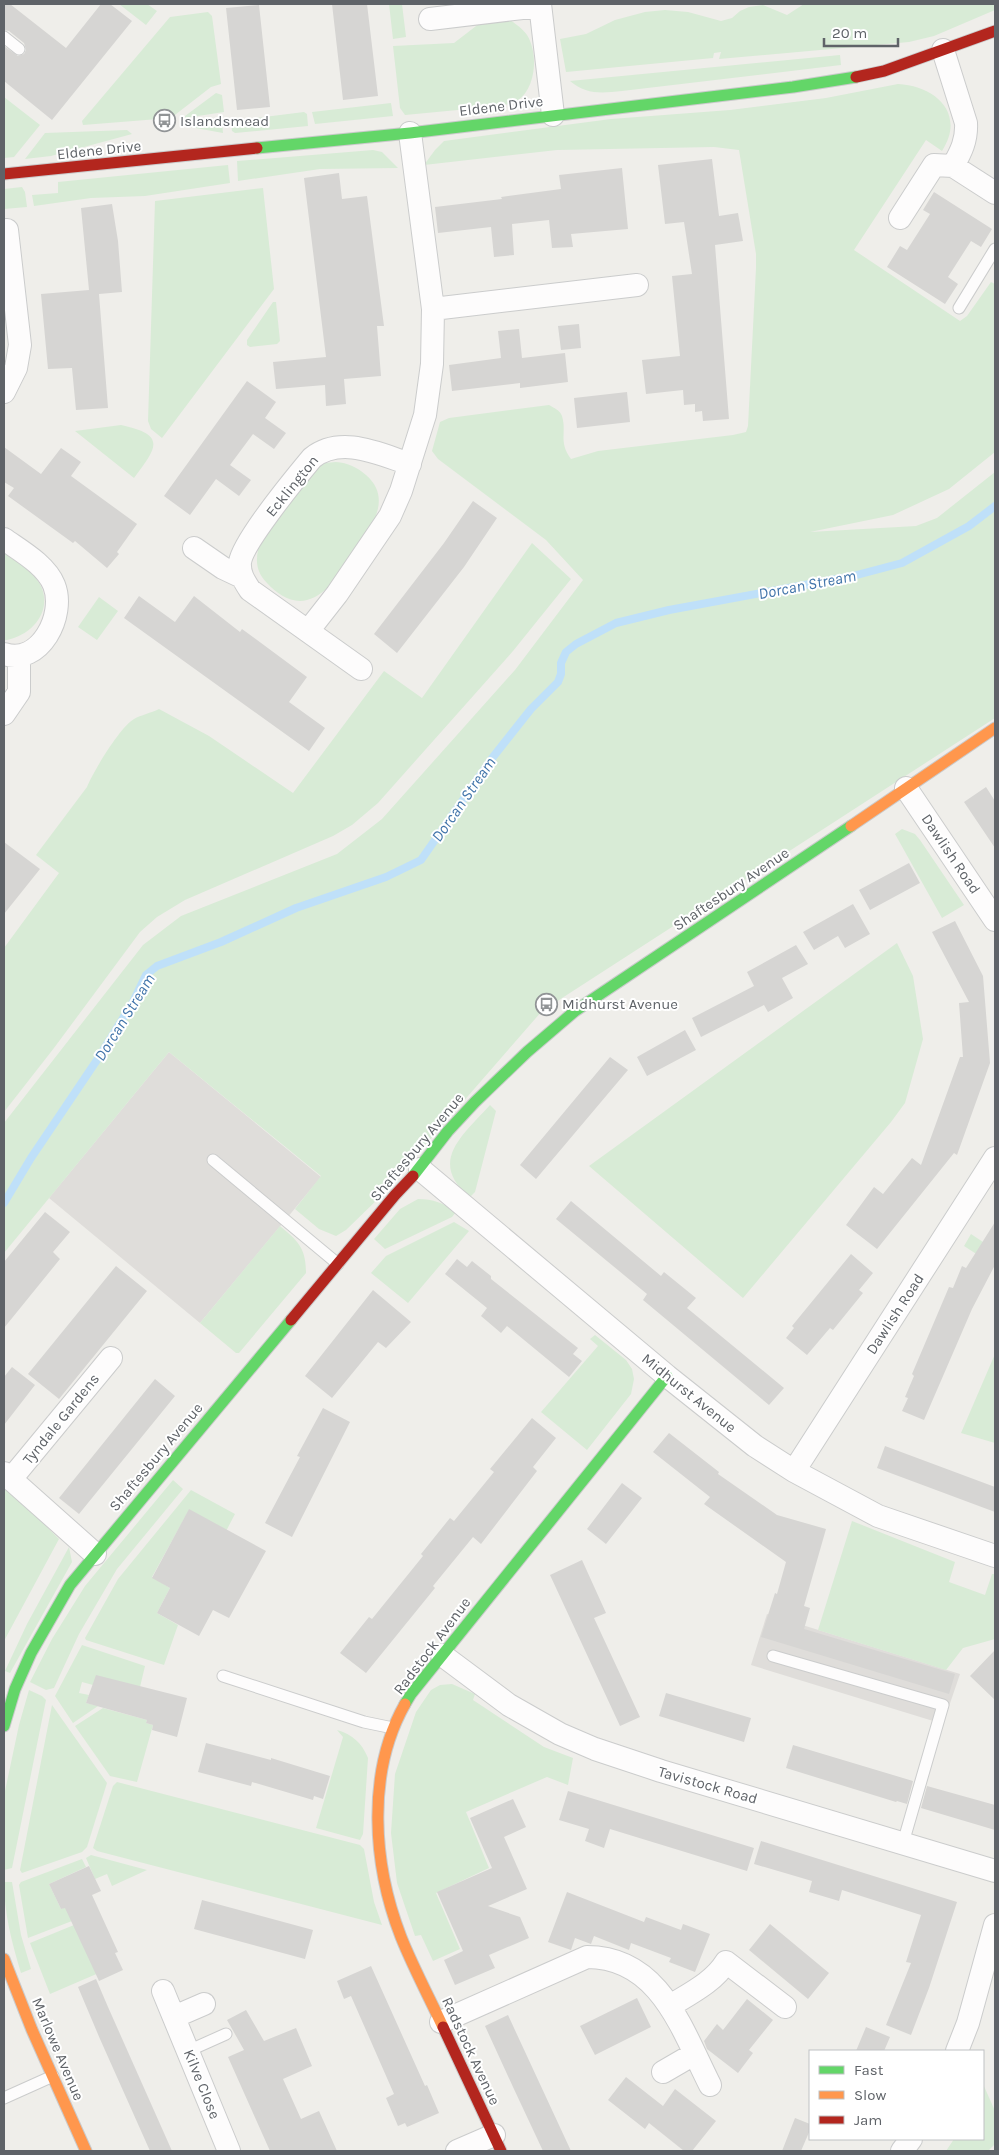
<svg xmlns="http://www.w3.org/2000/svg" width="999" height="2155" font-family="Karla,sans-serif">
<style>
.industrial{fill:#dfddda}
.green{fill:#d8ebd6}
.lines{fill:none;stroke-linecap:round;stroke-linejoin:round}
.stream{stroke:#bfe0f9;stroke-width:8}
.building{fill:#d6d5d3}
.lane-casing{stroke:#cbcccc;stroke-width:13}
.street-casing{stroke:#cbcccc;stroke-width:24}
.fast-casing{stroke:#cacacb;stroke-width:13}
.slow-casing{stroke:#cacacb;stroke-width:13}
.jam-casing{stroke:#cacacb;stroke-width:13}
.lane{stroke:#fdfcfc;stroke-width:11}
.street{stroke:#fdfcfc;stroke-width:22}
.fast{stroke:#63d668;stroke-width:11}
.slow{stroke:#ff974d;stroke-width:11}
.jam{stroke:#b3261e;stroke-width:11}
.labels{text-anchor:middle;stroke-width:4;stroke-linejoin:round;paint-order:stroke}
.street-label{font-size:15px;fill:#5f6368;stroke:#fff}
.poi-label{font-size:15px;fill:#5f6368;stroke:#fff;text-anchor:start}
.water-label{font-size:16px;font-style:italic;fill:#4174aa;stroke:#fff}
</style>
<rect width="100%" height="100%" fill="#efeeea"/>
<path class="industrial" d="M 169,1052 L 321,1177 L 200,1323 L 49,1198 Z
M 767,1614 L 960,1674 L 943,1724 L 751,1665 Z"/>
<path class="green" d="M 119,4 L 147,4 L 157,11 L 146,25 Z
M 389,4 L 402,4 L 406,37 L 393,39 Z
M 804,4 L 995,4 L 995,10 L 934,36 L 909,42 L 719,59 L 721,52 L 714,53 L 713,58 L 566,72 L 560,39 L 586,34 L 615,20 L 645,12 L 665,10 L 688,12 L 721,21 L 732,18 L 740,11 L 749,7 L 763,5 L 787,15 Z
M 208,12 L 212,16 L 221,84 L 211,87 L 171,118 L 83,125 L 82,121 L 170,17 Z
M 510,20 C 516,24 523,29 527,35 C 539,54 536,91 515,102 C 511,104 505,105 500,106 L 405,115 L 400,108 L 393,46 L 454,43 L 480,23 Z
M 840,55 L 841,65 L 622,91 C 602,93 586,95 570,81 Z
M 898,84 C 936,86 966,114 942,151 L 926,140 L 854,250 L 960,321 L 967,316 L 991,282 L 995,284 L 995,452 L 949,489 L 893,515 L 810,532 L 916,526 L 937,518 L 995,472 L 995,718 L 542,1011 L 381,1196 L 346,1230 L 336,1236 L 319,1229 L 295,1209 L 321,1176 L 169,1052 L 4,1253 L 4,1123 L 143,945 L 181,916 L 337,854 L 382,819 L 515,670 L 583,580 L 546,540 L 438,459 L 432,451 L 440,422 L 449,418 L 549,405 C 554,408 560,410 562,416 C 567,433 558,441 571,459 L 598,451 L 733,435 L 746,432 L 748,426 L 756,268 L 756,254 L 739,150 L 714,147 L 557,150 L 424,165 L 435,150 L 444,141 L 611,119 L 730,110 L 826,98 Z
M 216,93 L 222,95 L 224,112 L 185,118 L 185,116 Z
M 4,97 L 40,125 L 14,157 L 4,158 Z
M 391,103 L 393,116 L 315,124 L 312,112 Z
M 304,112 L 307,114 L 308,126 L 235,133 L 232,131 L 231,121 Z
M 222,123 L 223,133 L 190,127 L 191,125 Z
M 127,130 L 132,134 L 51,156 L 25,159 L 45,133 Z
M 373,150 L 382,152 L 398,168 L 320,169 L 238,181 L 237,161 Z
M 228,165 L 230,183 L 145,196 L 91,198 L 34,206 L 32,195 L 58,193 L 58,182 Z
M 22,187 L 25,192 L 27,207 L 4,209 L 4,189 Z
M 263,188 L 274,289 L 162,438 L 151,429 L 148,421 L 155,201 Z
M 273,302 L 276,302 L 280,341 L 277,344 L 250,347 L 247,345 L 247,340 Z
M 121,425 C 167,435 157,447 134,478 L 75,431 Z
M 336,462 C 348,463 357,467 366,475 C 395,500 368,532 352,555 C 341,571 328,595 307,600 C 292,604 277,594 267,583 C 254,570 255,555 262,538 L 316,469 L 325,463 Z
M 532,543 L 571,579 L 513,651 L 378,803 L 352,825 L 333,836 L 185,900 L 157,917 L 140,932 L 54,1048 L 4,1112 L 4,948 L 59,873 L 36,855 L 87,787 C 93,772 120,727 134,719 C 141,715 151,713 159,709 L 209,736 L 293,793 L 384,671 L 422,698 Z
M 4,553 C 14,560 27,567 35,577 C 57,603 37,634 7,640 L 4,640 Z
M 99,597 L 118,611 L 97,640 L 78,627 Z
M 902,829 L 915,834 L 920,840 L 964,905 L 942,918 L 895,834 Z
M 897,943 L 913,976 L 923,1039 L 905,1103 L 891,1122 L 743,1298 L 589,1166 Z
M 490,1105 L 496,1111 L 475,1192 L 470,1197 C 427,1162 463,1135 490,1105 Z
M 418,1199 C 433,1199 444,1203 456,1212 L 452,1217 L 385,1249 L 374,1239 L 400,1209 Z
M 454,1222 L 469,1231 L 408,1303 L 371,1273 L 386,1256 Z
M 280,1226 C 298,1241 306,1248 306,1273 L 239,1353 L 236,1353 L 200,1323 Z
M 971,1234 L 995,1250 L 995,1266 L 964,1246 Z
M 595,1335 L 626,1360 L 632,1369 L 634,1379 L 631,1394 L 587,1450 L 541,1412 L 598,1346 L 590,1339 Z
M 995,1354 L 995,1443 L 961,1433 Z
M 173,1480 L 183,1489 L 117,1569 L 79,1634 L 54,1688 L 46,1690 L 30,1682 L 52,1639 L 85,1586 Z
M 4,1484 L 59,1539 L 4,1641 Z
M 191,1490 L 235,1514 L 213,1556 L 189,1510 L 152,1577 L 170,1588 L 157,1613 L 178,1625 L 164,1665 L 86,1640 L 85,1638 L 118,1579 Z
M 852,1521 L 955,1562 L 949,1582 L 985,1595 L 992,1574 L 995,1574 L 995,1639 L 963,1648 L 946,1670 L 818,1630 Z
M 69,1547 L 72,1562 L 10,1673 L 5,1671 L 27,1624 Z
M 82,1645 L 145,1666 L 140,1687 L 93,1685 L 82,1682 L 79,1693 L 89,1695 L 86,1703 L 98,1706 L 73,1723 L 55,1696 Z
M 452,1684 L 475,1694 L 473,1700 L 544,1747 L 573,1758 L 568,1785 L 547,1777 L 466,1812 L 489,1868 L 436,1893 L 460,1949 L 433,1961 L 421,1935 L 415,1936 L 397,1883 L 391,1833 L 395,1774 L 416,1712 L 431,1690 L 440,1685 Z
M 29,1690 L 42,1696 L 46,1700 L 12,1868 L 4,1870 L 5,1791 L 19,1725 Z
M 52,1705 L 107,1783 L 87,1847 L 82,1852 L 22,1873 L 20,1870 Z
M 103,1708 L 147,1720 L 146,1723 L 153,1725 L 137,1782 L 110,1776 L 75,1726 Z
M 337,1730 C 352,1734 362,1743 368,1758 L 363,1834 L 360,1840 L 316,1828 L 343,1737 Z
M 117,1782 L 360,1845 L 364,1849 L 374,1902 L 382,1925 L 97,1851 L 93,1848 L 113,1786 Z
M 91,1855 L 147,1870 L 112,1886 L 107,1874 L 95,1879 L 86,1858 Z
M 82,1859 L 86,1867 L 49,1884 L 61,1909 L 66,1907 L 72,1921 L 28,1938 L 20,1891 L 19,1885 L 21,1882 Z
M 4,1882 L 12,1882 L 21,1935 L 31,1969 L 21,1973 C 12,1943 4,1913 4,1882 Z
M 74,1925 L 108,1969 L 50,1994 L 30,1943 Z
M 983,2084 L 995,2111 L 995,2144 L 988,2151 L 946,2151 L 954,2139 L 983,2139 Z"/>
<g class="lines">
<path class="stream" d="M 4,1203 L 31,1158 L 99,1057 L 133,1002 L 146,975 L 157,966 L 221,942 L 296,908 L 386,877 L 421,860 L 493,757 L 531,709 L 558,682 L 561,674 L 561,663 L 566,652 L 576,644 L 616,623 L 669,610 L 853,576 L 902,563 L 969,526 L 995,506"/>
</g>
<path class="building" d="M 4,4 L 10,4 L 66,48 L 101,4 L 110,4 L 132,21 L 52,120 L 4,81 L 4,46 L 18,56 L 24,54 L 26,50 L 24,43 L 9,31 L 4,30 Z
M 332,4 L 367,4 L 378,96 L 343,100 Z
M 259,5 L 270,107 L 237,110 L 226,8 Z
M 712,159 L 719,216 L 738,213 L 743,241 L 715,245 L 729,419 L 703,421 L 702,411 L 695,412 L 695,404 L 684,405 L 683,390 L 646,394 L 642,360 L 680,356 L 672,276 L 692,274 L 684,222 L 665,224 L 658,165 Z
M 622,168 L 628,229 L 571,234 L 573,247 L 552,248 L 549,220 L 512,224 L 514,255 L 494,257 L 491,227 L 438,233 L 435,207 L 502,199 L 501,197 L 561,189 L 559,175 Z
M 339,173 L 342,199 L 367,196 L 384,326 L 377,326 L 381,376 L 344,379 L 346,404 L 326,406 L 325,385 L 276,389 L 273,362 L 326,357 L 304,178 Z
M 934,192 L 992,229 L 981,247 L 971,241 L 948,277 L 958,284 L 945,304 L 887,267 L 900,246 L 907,250 L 930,214 L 923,210 Z
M 112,204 L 118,241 L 122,292 L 99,294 L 108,408 L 76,410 L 72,368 L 48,369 L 41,294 L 89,290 L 81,208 Z
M 579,324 L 581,348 L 561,350 L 558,326 Z
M 519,329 L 522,358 L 565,353 L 568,382 L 520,388 L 520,383 L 452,391 L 449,365 L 501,358 L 498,331 Z
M 247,381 L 276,402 L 265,418 L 286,433 L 274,449 L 253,434 L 230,465 L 251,480 L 239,496 L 216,479 L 190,515 L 164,496 Z
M 627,392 L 630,422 L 577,428 L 574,398 Z
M 4,447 L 41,474 L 61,448 L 81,462 L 71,476 L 137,524 L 117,552 L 119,554 L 107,568 L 75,541 L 73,543 L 8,496 L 14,488 L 4,482 Z
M 473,501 L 497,518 L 464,567 L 397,653 L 374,634 L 444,543 Z
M 139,596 L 175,622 L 194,596 L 240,632 L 242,629 L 307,677 L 289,702 L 325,728 L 309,751 L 124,618 Z
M 986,787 L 995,801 L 995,848 L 964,802 Z
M 4,842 L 40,869 L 4,914 Z
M 909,863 L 920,883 L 870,910 L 859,890 Z
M 853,904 L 870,934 L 845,948 L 838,936 L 814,950 L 803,932 Z
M 955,921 L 983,976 L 990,1063 L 957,1155 L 954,1153 L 877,1249 L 846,1225 L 874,1187 L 883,1194 L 912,1158 L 921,1165 L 960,1057 L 963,1057 L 959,1003 L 969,1002 L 932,932 Z
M 796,945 L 808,964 L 782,978 L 793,998 L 768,1012 L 764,1005 L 701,1037 L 692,1018 L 754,986 L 747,972 Z
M 685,1030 L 696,1050 L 647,1076 L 637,1057 Z
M 610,1057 L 628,1070 L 536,1179 L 520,1165 Z
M 571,1201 L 661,1276 L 664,1272 L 696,1298 L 687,1308 L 784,1388 L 769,1405 L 643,1300 L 647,1294 L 556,1219 Z
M 45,1212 L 70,1232 L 53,1252 L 60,1259 L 4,1328 L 4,1262 Z
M 995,1222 L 995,1265 L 972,1309 L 924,1420 L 902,1411 L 908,1398 L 905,1397 L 914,1376 L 912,1374 L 949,1287 L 953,1288 L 962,1266 L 966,1268 Z
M 851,1254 L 873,1273 L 859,1290 L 863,1293 L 833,1330 L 830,1328 L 807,1355 L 786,1338 L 794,1328 L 792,1326 Z
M 457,1259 L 467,1267 L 472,1261 L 491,1276 L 491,1279 L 578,1348 L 573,1354 L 582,1361 L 569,1377 L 507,1326 L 501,1333 L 481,1316 L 487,1308 L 445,1274 Z
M 116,1266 L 147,1291 L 59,1399 L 28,1374 Z
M 373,1290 L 411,1322 L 386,1348 L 378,1342 L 332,1398 L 305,1376 Z
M 12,1367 L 35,1385 L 4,1425 L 4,1377 Z
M 155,1379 L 175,1396 L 79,1514 L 59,1498 Z
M 323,1408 L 350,1422 L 292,1537 L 265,1523 L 300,1457 L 297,1456 Z
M 532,1418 L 556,1438 L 533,1467 L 537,1471 L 481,1544 L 473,1537 L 433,1586 L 435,1588 L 366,1673 L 340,1653 L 369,1617 L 372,1619 L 423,1556 L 421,1554 L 450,1518 L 454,1521 L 494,1472 L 490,1469 Z
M 669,1433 L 719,1472 L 718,1474 L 777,1515 L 826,1529 L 804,1606 L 810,1608 L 804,1629 L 955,1674 L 949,1694 L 761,1637 L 775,1593 L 777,1594 L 786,1562 L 704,1504 L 710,1497 L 653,1452 Z
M 885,1446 L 995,1487 L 995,1512 L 877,1468 Z
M 622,1483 L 642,1498 L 606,1544 L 587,1529 Z
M 189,1509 L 266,1551 L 229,1618 L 213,1610 L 199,1636 L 157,1613 L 170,1588 L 152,1578 Z
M 582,1560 L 606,1613 L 594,1618 L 640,1717 L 620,1726 L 550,1575 Z
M 995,1650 L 995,1700 L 970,1676 Z
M 96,1675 L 187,1698 L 177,1737 L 152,1730 L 153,1725 L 146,1723 L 147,1720 L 86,1703 Z
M 666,1693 L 751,1718 L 744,1742 L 659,1716 Z
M 206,1743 L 271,1760 L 271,1758 L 330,1776 L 323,1799 L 314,1796 L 313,1800 L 252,1782 L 251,1786 L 198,1772 Z
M 793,1745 L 913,1781 L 907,1804 L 897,1801 L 896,1802 L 786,1768 Z
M 927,1786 L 995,1805 L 995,1830 L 921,1808 Z
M 568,1791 L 754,1848 L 747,1871 L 610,1829 L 604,1848 L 585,1841 L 589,1829 L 559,1820 Z
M 513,1799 L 526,1827 L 504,1837 L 527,1889 L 488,1906 L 520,1917 L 529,1938 L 489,1955 L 495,1968 L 455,1985 L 444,1960 L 463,1951 L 437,1892 L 492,1868 L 470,1818 Z
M 761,1841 L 957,1902 L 929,1988 L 911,2035 L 886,2025 L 911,1963 L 906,1962 L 921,1915 L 842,1890 L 839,1901 L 809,1892 L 812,1881 L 754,1864 Z
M 89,1866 L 101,1891 L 92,1895 L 118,1952 L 115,1953 L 123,1970 L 99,1981 L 65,1908 L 61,1909 L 49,1884 Z
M 567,1892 L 644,1922 L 646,1917 L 681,1930 L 683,1924 L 710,1934 L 695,1972 L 669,1962 L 671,1958 L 631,1943 L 629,1950 L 594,1936 L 591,1944 L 575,1938 L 571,1950 L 548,1942 Z
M 202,1900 L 313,1930 L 305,1959 L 194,1929 Z
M 770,1924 L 829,1973 L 808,1999 L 749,1950 Z
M 371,1966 L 425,2086 L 427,2085 L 439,2113 L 407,2127 L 405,2123 L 398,2126 L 386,2098 L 394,2094 L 351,1996 L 344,1999 L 337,1981 Z
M 96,1979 L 108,2007 L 172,2151 L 150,2151 L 100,2039 L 78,1987 Z
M 637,1998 L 651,2027 L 595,2055 L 580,2026 Z
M 747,1999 L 773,2020 L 749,2050 L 753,2053 L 738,2073 L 707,2049 L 704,2041 L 717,2024 L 723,2030 Z
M 246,2010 L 264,2041 L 296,2028 L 312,2066 L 283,2079 L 301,2119 L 319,2111 L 337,2151 L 270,2151 L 228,2057 L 244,2050 L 227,2020 Z
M 508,2015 L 520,2041 L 571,2151 L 543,2151 L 513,2087 L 485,2026 Z
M 866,2027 L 890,2037 L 884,2051 L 856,2051 Z
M 626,2077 L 663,2106 L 675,2089 L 716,2121 L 692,2151 L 684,2151 L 649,2123 L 645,2129 L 608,2100 Z
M 795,2118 L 810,2124 L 810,2130 L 801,2151 L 782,2151 Z"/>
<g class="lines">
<defs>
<path id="lane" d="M 4,37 L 19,49
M 959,308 L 995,249
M 213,1160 L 338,1264
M 773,1656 L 943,1705 L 903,1843
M 223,1676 L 364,1722 L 393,1728
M 188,2051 L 226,2034
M 4,2098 L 53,2076"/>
<path id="street" d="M 540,4 L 553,115
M 430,19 L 540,6
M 943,50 L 966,123 C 967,140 961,152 953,166 L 995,193
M 900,218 L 934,165 L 953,166
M 433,309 L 637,285
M 4,392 L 16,368 L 20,345 L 7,230
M 4,539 C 21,551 46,565 54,585 C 66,615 40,666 4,654
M 194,548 L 223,568 L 242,577
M 308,631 L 337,594 L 390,516 L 401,491 L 425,415 L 432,364 L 433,309 L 410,133
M 361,669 L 250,590 C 244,581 239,573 240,562 C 243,542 297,476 312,458 C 341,435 379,454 410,464
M 4,714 L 19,692 L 19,656
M 906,788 L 995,920
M 420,1169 L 667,1376 L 755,1446 L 794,1471 L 878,1516 L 995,1556
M 794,1471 L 995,1158
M 4,1473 L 95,1554
M 11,1479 L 111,1358
M 442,1655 L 509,1705 L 560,1734 L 595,1749 L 661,1771 L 995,1871
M 163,1991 L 229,2151
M 670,2006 C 689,1994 714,1982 726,1962 L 785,2007
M 174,2017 L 204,2004
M 441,2022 L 587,1957 C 660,1957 682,2030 710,2085
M 957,2051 L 968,2023 L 995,1925
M 663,2072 L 694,2054
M 457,2151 L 494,2135
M 902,2151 L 911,2139"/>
<path id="fast" d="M 257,148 L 410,133 L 793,87 L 856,77
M 413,1176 L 448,1131 L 475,1102 L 527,1052 L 575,1011 L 851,826
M 405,1704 L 411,1694 L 667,1376
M 4,1726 L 15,1689 L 31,1653 L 70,1585 L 291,1320"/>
<path id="slow" d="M 851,826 L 995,728
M 405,1704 C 366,1773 373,1865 401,1937 C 413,1967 429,1997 443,2027
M 4,1959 L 32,2030 L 86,2151"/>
<path id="jam" d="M 856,77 L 884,71 L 995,31
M 4,174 L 257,148
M 291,1320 L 395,1195 L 413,1176
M 443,2027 L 501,2151"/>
</defs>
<use href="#lane" class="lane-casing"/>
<use href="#street" class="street-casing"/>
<use href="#fast" class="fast-casing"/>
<use href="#slow" class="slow-casing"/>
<use href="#jam" class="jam-casing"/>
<use href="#lane" class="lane"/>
<use href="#street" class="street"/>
<use href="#fast" class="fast"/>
<use href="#slow" class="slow"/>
<use href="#jam" class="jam"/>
</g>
<defs>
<symbol id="bus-ring" viewBox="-11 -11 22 22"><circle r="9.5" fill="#fff" stroke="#919496" stroke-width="1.5"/><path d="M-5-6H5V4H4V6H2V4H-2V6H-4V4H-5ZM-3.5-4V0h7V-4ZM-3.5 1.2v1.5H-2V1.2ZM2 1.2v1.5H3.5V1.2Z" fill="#919496"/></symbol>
</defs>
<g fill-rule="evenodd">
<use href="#bus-ring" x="152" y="108" width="25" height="25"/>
<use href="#bus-ring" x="534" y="992" width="25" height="25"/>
</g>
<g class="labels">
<g class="street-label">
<text transform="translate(501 106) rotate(-7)" y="5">Eldene Drive</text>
<text transform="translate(99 150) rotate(-6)" y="5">Eldene Drive</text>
<text transform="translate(292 486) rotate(-51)" y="5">Ecklington</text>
<text transform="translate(951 854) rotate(56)" y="5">Dawlish Road</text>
<text transform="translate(731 889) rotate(-34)" y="5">Shaftesbury Avenue</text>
<text transform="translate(417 1147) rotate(-50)" y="5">Shaftesbury Avenue</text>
<text transform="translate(895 1314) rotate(-57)" y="5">Dawlish Road</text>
<text transform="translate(689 1393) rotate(39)" y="5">Midhurst Avenue</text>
<text transform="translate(61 1419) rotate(-51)" y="5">Tyndale Gardens</text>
<text transform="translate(156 1457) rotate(-50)" y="5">Shaftesbury Avenue</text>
<text transform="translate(432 1646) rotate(-53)" y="5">Radstock Avenue</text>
<text transform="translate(708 1785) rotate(16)" y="5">Tavistock Road</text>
<text transform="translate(58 2049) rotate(67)" y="5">Marlowe Avenue</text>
<text transform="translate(471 2051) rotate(65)" y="5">Radstock Avenue</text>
<text transform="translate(202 2084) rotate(68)" y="5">Kilve Close</text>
</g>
<g class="poi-label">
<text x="180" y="126">Islandsmead</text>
<text x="562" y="1009">Midhurst Avenue</text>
</g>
<g class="water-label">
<text transform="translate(807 584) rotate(-11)" y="6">Dorcan Stream</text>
<text transform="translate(463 799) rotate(-55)" y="6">Dorcan Stream</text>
<text transform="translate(124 1017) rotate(-58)" y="6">Dorcan Stream</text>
</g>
</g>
<rect width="999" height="2155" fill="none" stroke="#5f6368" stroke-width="10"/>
<rect x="809" y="2050" width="175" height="90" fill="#ffffff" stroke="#bfc1c3"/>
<rect x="819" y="2066" width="25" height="8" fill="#63d668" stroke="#bfc1c3"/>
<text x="854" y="2075" font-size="15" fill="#5f6368">Fast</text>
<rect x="819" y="2091" width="25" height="8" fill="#ff974d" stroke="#bfc1c3"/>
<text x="854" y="2100" font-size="15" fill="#5f6368">Slow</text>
<rect x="819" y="2116" width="25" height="8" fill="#b3261e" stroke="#bfc1c3"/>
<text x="854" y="2125" font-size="15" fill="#5f6368">Jam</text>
<path d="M824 38v8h74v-8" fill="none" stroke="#5f6368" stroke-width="2.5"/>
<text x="832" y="38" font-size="15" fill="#5f6368" stroke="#ffffff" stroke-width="4" paint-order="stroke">20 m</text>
</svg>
